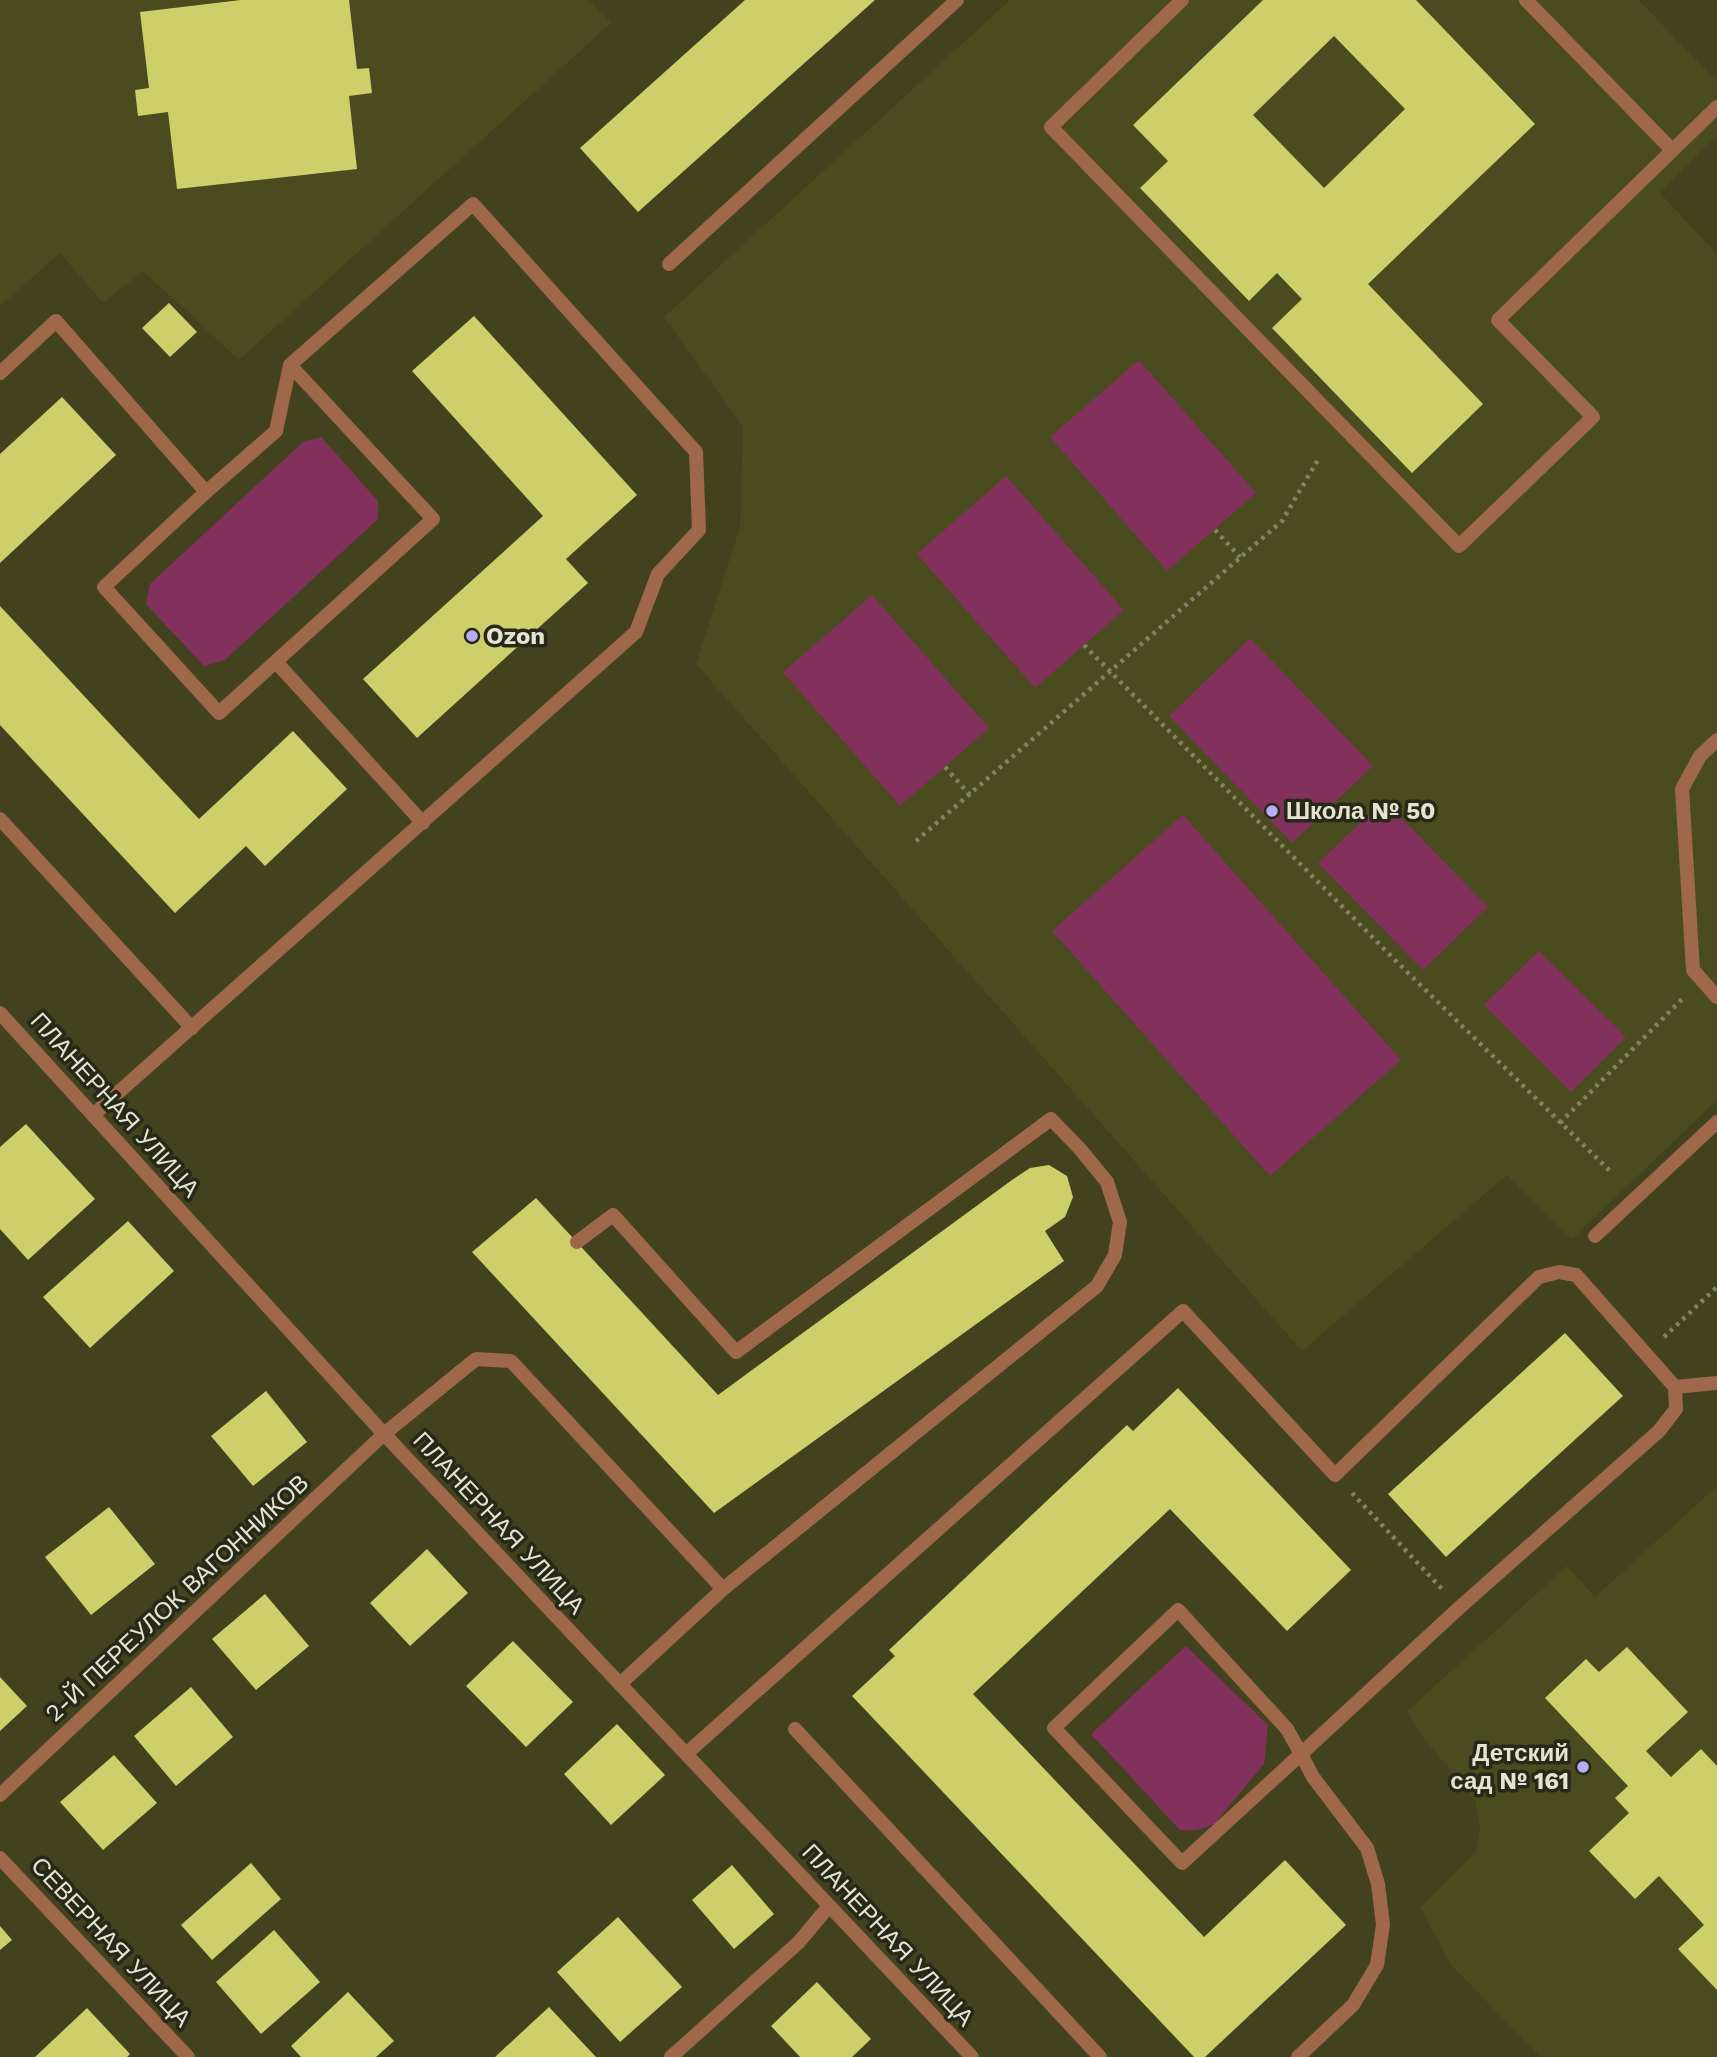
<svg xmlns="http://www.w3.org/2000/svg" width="1717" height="2057" font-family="'Work Sans',sans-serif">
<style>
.built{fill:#4a4b1f}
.green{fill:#82315c}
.building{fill:#cdcf6a;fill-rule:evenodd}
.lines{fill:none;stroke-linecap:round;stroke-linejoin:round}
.path{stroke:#828365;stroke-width:4.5;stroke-dasharray:3.5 5;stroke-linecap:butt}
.service{stroke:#9f684a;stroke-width:14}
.minor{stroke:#9f684a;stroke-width:14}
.poi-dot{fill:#b6acf8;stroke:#272818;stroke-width:2.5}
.labels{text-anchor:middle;stroke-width:7;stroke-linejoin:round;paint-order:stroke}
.poi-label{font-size:24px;font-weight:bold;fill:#e3e5d0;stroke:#272818;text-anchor:start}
.street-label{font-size:24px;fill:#e3e5d0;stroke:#272818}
</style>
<rect width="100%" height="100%" fill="#42421f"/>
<path class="built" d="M 0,0 L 589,0 L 611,23 L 239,360 L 143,271 L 103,303 L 60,253 L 0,306 Z
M 1010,0 L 1639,0 L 1717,82 L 1717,134 L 1660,193 L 1717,254 L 1717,1100 L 1572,1239 L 1507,1175 L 1302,1351 L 696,664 L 740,527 L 743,427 L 664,317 Z
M 1717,1486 L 1717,2057 L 1541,2057 L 1451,1965 L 1420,1908 L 1476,1851 L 1480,1826 L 1475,1801 L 1421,1734 L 1407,1711 L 1567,1566 L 1595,1597 Z"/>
<path class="green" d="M 1139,360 L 1256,493 L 1167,571 L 1050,437 Z
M 321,437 L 378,501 L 378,519 L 225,660 L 204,666 L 146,604 L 150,584 L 303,442 Z
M 1006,476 L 1124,610 L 1035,688 L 917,554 Z
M 872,595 L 989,728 L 900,806 L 783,672 Z
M 1250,638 L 1373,766 L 1292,843 L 1169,716 Z
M 1384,800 L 1488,907 L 1423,970 L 1318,863 Z
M 1183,815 L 1401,1060 L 1270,1176 L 1052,931 Z
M 1539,951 L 1626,1037 L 1571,1092 L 1484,1005 Z
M 1186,1646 L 1268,1725 L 1264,1764 L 1214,1824 C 1202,1830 1193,1831 1180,1830 L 1091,1734 Z"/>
<path class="building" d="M 241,0 L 349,0 L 357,69 L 369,68 L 372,93 L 349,96 L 357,169 L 177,189 L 168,112 L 138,116 L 135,90 L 149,88 L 140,12 Z
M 745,0 L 875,0 L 638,212 L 580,148 Z
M 1263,0 L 1416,0 L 1535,124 L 1368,284 L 1483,404 L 1412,473 L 1272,328 L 1302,299 L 1277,273 L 1249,301 L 1140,188 L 1168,161 L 1133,125 ZM 1334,36 L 1405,109 L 1324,188 L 1253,115 Z
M 169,303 L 197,332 L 170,357 L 142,328 Z
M 474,316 L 637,495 L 566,559 L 588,583 L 417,738 L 363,679 L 543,516 L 412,371 Z
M 62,397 L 116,455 L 0,563 L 0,454 Z
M 0,606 L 199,819 L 293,731 L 347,789 L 265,866 L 246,846 L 175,913 L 0,725 Z
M 26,1124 L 95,1199 L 28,1260 L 0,1229 L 0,1147 Z
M 1049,1165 L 1067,1176 L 1073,1197 L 1065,1217 L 1045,1231 L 1064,1261 L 714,1513 L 472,1252 L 536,1198 L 718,1395 L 1012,1180 L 1030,1168 Z
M 128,1221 L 174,1271 L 90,1348 L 43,1297 Z
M 1565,1333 L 1623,1396 L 1446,1557 L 1388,1494 Z
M 1178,1388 L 1351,1570 L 1287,1631 L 1170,1509 L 973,1694 L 1204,1937 L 1285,1860 L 1346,1925 L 1205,2057 L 1194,2057 L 852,1696 L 895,1656 L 889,1650 L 1127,1425 L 1133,1431 Z
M 266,1391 L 307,1442 L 253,1486 L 211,1436 Z
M 109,1507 L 155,1564 L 91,1615 L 45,1557 Z
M 427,1549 L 468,1593 L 410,1646 L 370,1603 Z
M 265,1594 L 309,1646 L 256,1690 L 212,1639 Z
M 513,1641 L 573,1702 L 526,1747 L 466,1686 Z
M 1627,1647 L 1688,1712 L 1646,1751 L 1671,1777 L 1701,1749 L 1717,1766 L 1717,1990 L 1678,1949 L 1704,1925 L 1659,1876 L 1635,1899 L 1589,1851 L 1629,1813 L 1615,1798 L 1628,1786 L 1545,1698 L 1586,1659 L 1599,1672 Z
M 0,1677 L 27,1706 L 0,1731 Z
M 191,1687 L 233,1737 L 176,1786 L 134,1736 Z
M 617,1724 L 665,1775 L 611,1825 L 564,1774 Z
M 114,1755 L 157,1803 L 103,1850 L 60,1802 Z
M 251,1863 L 281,1899 L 212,1960 L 181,1925 Z
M 732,1865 L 774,1914 L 734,1949 L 692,1900 Z
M 618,1917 L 682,1987 L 620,2042 L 557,1972 Z
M 0,1926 L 12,1940 L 0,1950 Z
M 274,1930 L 320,1982 L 261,2034 L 216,1982 Z
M 817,1982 L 871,2039 L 852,2057 L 800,2057 L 771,2026 Z
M 348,1992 L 394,2041 L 376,2057 L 301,2057 L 291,2046 Z
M 549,2007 L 596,2057 L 495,2057 Z
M 87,2008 L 130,2054 L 127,2057 L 35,2057 Z"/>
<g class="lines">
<path class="path" d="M 1215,530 L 1240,557
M 1084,645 L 1397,962 L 1611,1172
M 945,767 L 970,795
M 916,841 L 1282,521 L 1319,458
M 1560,1123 L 1685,996
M 1664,1337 L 1717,1287
M 1352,1493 L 1442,1589"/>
<path class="service" d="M 1182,0 L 1051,127 L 1459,546 L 1593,417 L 1498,320 L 1717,107
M 1526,0 L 1672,150
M 669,264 L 957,0
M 0,373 L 56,321 L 206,492 L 276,431 L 290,365 L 473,204 L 696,452 L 699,530 L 658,574 L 636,632 L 93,1115
M 206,492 L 104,587 L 219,713 L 433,519 L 290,365
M 276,662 L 423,823
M 1717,740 L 1700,756 L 1682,789 L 1693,970 L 1717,997
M 0,819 L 192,1028
M 1595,1236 L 1717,1122
M 577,1242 L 613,1215 L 736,1352 L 1051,1119 L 1080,1149 L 1107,1182 L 1120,1222 L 1115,1255 L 1097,1286 L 723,1589 L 620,1684
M 1675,1387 L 1717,1383
M 384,1434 L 476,1359 L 511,1361 L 723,1589
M 1178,1610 L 1287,1729 L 1301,1754 L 1182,1863 L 1054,1728 Z
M 795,1729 L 1100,2057
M 686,1754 L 1183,1311 L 1335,1475 L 1539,1277 L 1559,1272 L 1576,1275 L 1675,1387 L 1676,1409 L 1659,1431 L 1459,1608 L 1301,1754 L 1313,1777 L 1367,1848 L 1378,1884 L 1383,1925 L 1377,1965 L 1353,2005 L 1298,2057"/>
<path class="minor" d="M 0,1013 L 384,1434 L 972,2057
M 0,1795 L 384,1434
M 0,1858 L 188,2057
M 671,2057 L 799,1942 L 829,1906"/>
</g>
<g class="poi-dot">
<circle cx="472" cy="636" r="7"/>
<circle cx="1272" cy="811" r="7"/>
<circle cx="1583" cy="1767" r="7"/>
</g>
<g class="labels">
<g class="poi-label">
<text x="486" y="644">Ozon</text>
<text x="1286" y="819">Школа № 50</text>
<text x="1569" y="1761" text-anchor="end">Детский<tspan x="1569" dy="28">сад № 161</tspan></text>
</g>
<g class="street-label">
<text transform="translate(115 1105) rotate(48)" y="8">ПЛАНЕРНАЯ УЛИЦА</text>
<text transform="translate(499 1523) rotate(47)" y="8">ПЛАНЕРНАЯ УЛИЦА</text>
<text transform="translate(177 1598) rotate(-43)" y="8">2-Й ПЕРЕУЛОК ВАГОННИКОВ</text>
<text transform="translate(888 1935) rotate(47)" y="8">ПЛАНЕРНАЯ УЛИЦА</text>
<text transform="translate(111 1942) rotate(47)" y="8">СЕВЕРНАЯ УЛИЦА</text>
</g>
</g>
</svg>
